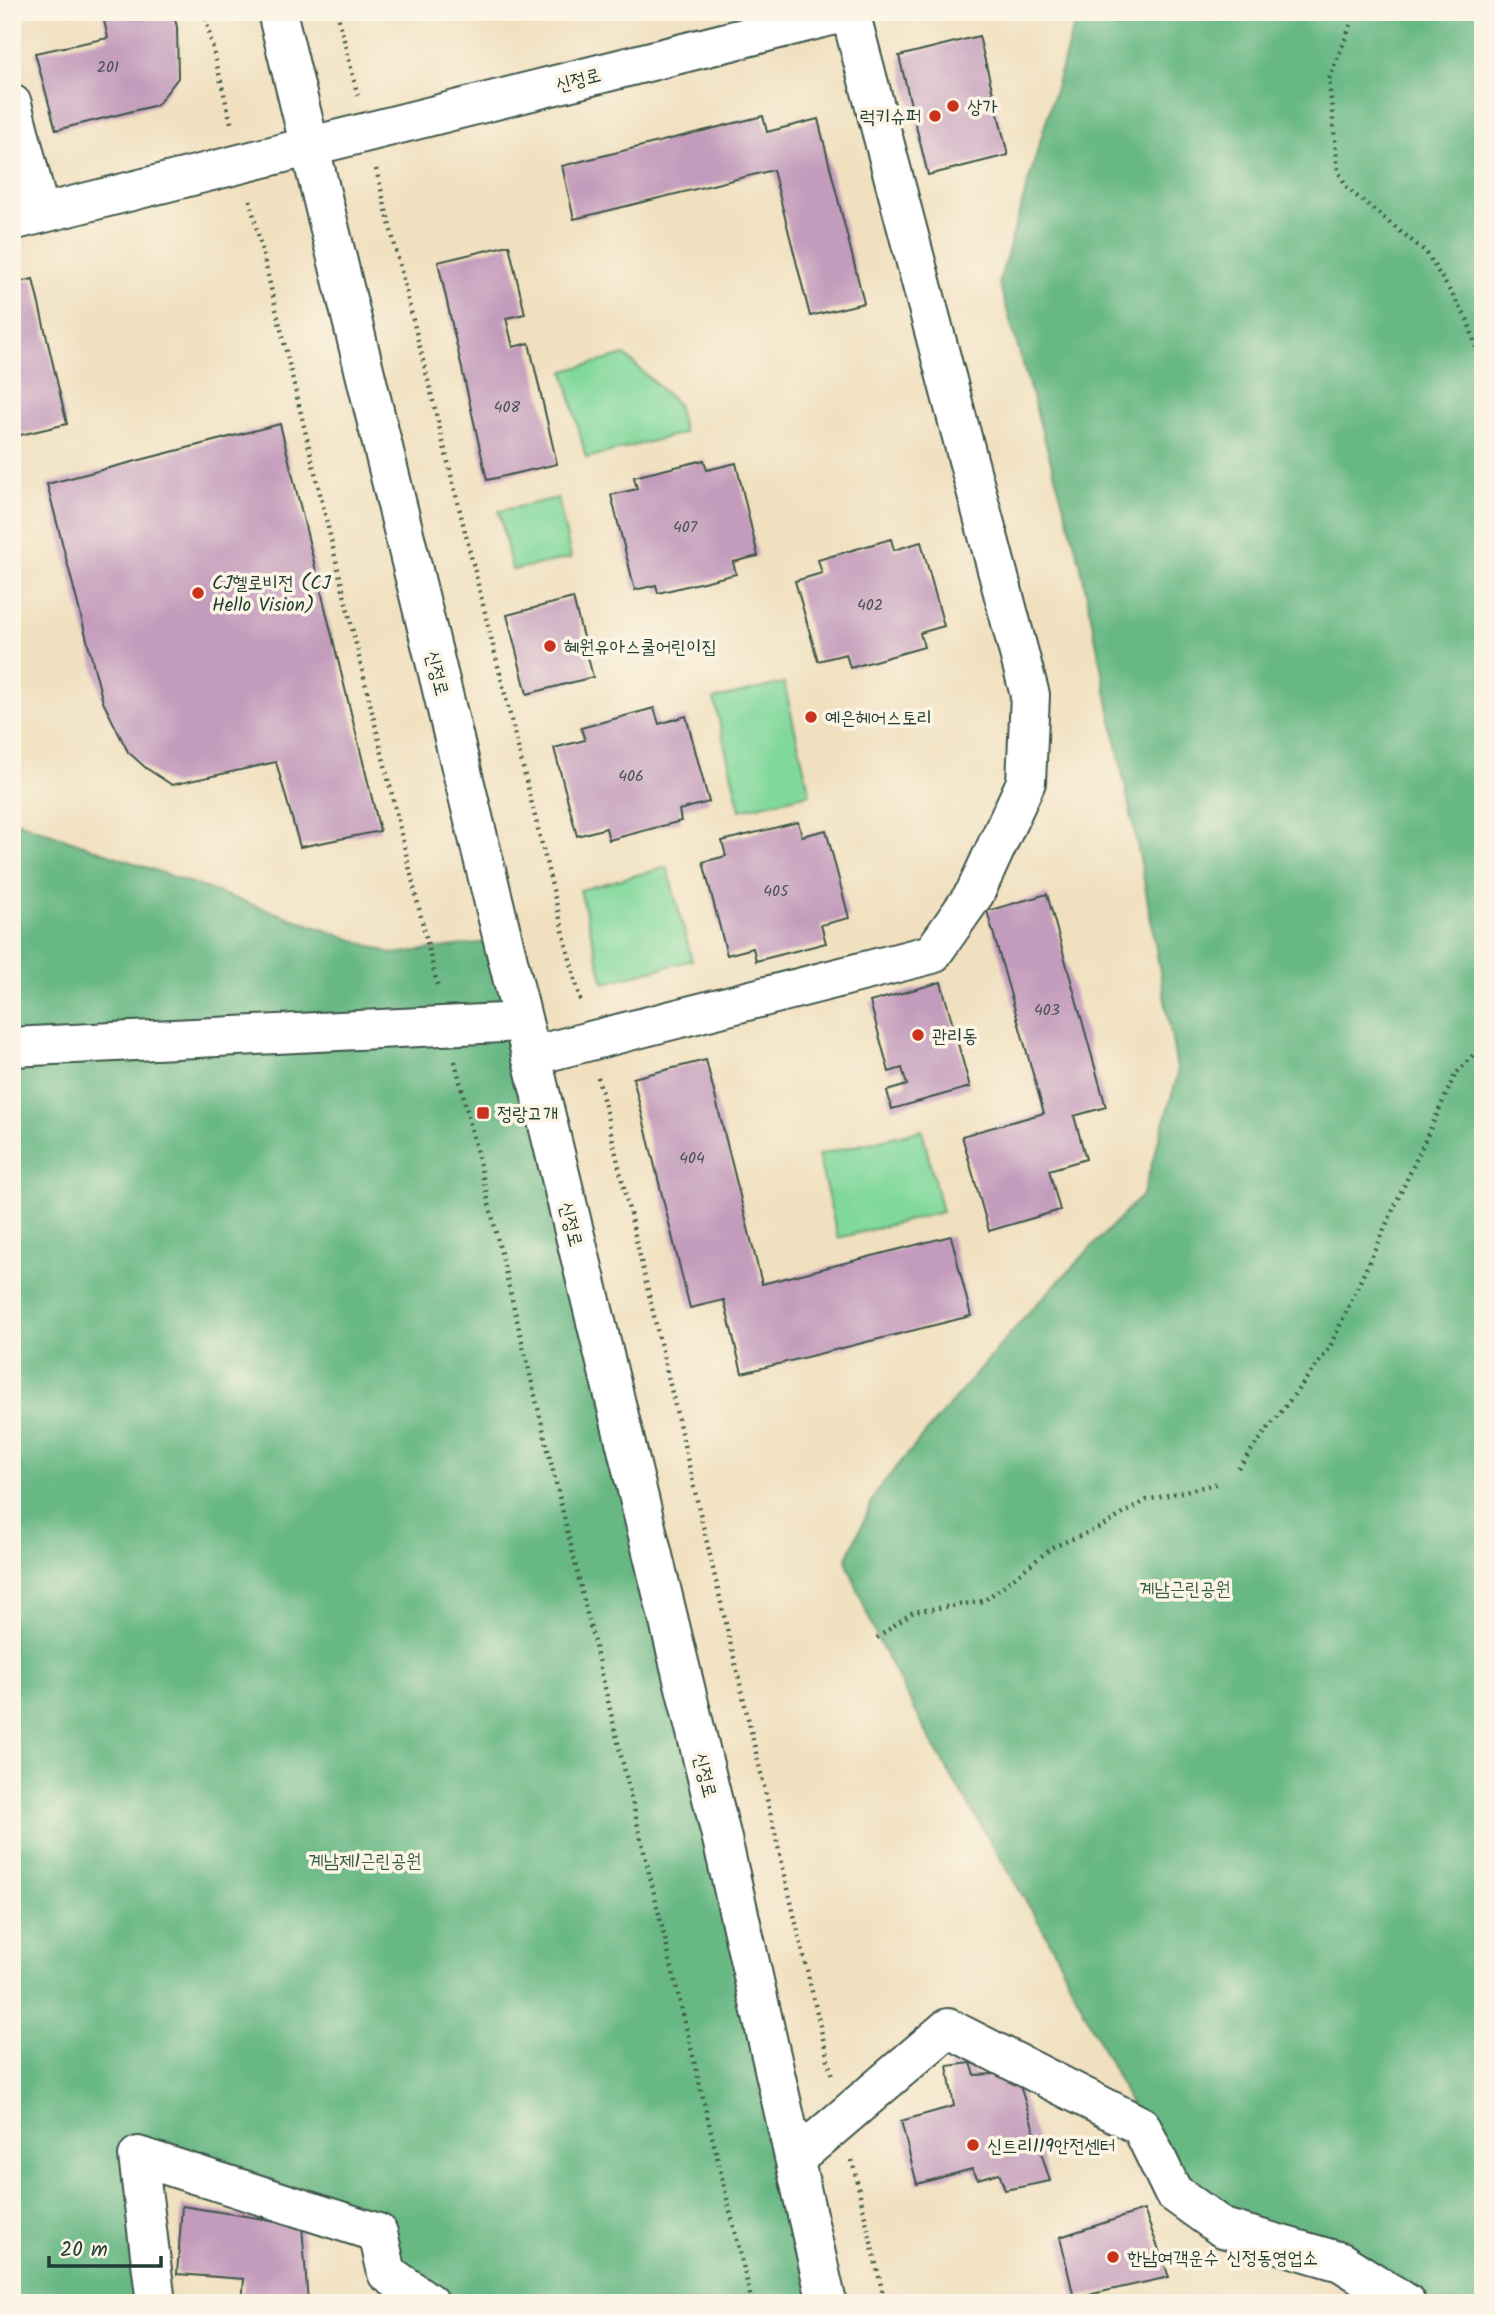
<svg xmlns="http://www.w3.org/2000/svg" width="1495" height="2315" font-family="Kalam,'Poor Story',sans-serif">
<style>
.green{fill:#81d89c;stroke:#508a68;stroke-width:2}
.forest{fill:#68b884;stroke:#447a5c;stroke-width:2}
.building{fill:#c39bbc}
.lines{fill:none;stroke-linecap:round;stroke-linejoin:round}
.minor-casing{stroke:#3e5549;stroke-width:42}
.major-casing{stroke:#3e5549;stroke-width:42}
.path{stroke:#3e5549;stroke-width:4.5;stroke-dasharray:2 5;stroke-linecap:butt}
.minor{stroke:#fff;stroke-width:38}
.major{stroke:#fff;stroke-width:38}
.poi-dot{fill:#c8321e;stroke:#fcf5e5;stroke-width:2.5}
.labels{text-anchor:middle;stroke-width:7;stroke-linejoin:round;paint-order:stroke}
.number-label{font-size:16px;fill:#485456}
.street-label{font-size:19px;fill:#1f3d34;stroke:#fcf5e5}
.poi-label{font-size:19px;fill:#1f3d34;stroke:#fcf5e5;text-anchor:start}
.park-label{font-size:19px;fill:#335c49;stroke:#fcf5e5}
</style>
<rect width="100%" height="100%" fill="#fcf5e5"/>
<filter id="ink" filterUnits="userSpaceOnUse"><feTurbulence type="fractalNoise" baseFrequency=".0143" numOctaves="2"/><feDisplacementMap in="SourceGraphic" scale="14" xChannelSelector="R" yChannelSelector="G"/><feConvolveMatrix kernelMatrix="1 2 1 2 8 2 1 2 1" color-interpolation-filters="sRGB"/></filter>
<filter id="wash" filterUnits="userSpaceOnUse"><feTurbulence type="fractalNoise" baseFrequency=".00686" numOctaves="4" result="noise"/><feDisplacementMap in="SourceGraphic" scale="28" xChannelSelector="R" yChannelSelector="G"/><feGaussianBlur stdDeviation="1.57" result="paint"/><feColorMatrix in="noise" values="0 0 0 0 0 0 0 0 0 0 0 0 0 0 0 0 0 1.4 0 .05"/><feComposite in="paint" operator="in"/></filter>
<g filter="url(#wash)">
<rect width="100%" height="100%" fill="#f0e0bf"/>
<path class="green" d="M 625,355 L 677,404 L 684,433 L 586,458 L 564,371 Z
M 558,498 L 571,558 L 512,570 L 499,511 Z
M 784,683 L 810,794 L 740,810 L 714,699 Z
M 667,867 L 692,960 L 604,983 L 580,890 Z
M 922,1130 L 942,1212 L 838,1238 L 818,1155 Z"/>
<path class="forest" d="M 1078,12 L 1483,12 L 1483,2303 L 1406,2303 L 1223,2228 L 1141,2126 L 1048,1938 L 934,1747 L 877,1638 L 846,1560 L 878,1489 L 1028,1313 L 1143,1194 L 1178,1074 L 1142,869 L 1080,562 L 999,282 Z
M 12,820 L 393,954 L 502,940 L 827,2303 L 429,2303 L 378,2233 L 139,2156 L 156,2303 L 12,2303 Z"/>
<g id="blocks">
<path class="building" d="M 102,12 L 173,12 L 177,27 L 178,78 L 157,105 L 56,130 L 35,53 L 108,38 Z
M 979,36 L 1008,155 L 928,175 L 899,56 Z
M 763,116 L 767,132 L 818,119 L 864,303 L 810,316 L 773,170 L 574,219 L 562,166 Z
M 509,245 L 525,314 L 506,318 L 513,347 L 529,343 L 557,464 L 487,480 L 438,262 Z
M 33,279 L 67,424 L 12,437 L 12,284 Z
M 280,424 L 380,831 L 300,847 L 276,762 L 172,785 L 146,768 L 128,752 L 103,702 L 47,484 Z
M 704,460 L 707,470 L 736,463 L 758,556 L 733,562 L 736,574 L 658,593 L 656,585 L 635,590 L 611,495 L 637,489 L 634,477 Z
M 891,539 L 894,550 L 921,542 L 944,626 L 920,633 L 924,647 L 850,668 L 846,654 L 818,661 L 795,581 L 822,573 L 818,560 Z
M 573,598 L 593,677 L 527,694 L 507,615 Z
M 654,708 L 659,724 L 686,716 L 709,802 L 679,810 L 681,821 L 609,840 L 606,828 L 577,836 L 554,748 L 585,740 L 581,728 Z
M 798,822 L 802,836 L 826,830 L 849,918 L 821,925 L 826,943 L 756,961 L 753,948 L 727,955 L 703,862 L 726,856 L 722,841 Z
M 1047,894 L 1106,1107 L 1074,1116 L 1086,1159 L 1049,1170 L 1060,1210 L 989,1231 L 962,1136 L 1044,1113 L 987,911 Z
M 941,982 L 970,1087 L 892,1109 L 887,1091 L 907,1085 L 902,1068 L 889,1072 L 870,1002 Z
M 706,1060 L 762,1284 L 951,1236 L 971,1316 L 742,1373 L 724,1300 L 690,1308 L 633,1078 Z
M 971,2063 L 975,2075 L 1016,2073 L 1050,2181 L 1005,2190 L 999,2173 L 978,2179 L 972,2169 L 917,2184 L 901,2121 L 954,2106 L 947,2066 Z
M 182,2206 L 302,2225 L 308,2303 L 242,2303 L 244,2279 L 177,2274 Z
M 1144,2210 L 1169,2277 L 1074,2298 L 1060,2237 Z"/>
</g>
</g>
<g filter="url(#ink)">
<use href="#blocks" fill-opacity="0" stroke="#3e5549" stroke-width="2"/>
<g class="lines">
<defs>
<path id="minor" d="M 12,104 L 40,214
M 12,221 L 847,12
M 12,1047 L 522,1022
M 531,1056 L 932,954 L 975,893 L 1026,782 L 1030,695 L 850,12
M 795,2159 L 948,2028 L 1141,2126 L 1173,2192 L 1223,2228 L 1341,2262 L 1406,2303
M 156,2303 L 138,2156 L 378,2233 L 387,2273 L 429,2303"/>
<path id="major" d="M 277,12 L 722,1839 L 827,2303"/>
</defs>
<use href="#minor" class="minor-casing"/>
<use href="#major" class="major-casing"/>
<path class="path" d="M 204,12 L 232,127
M 337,12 L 358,96
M 1356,12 L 1329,79 L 1338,171 L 1348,189 L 1426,252 L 1467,319 L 1483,367
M 376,169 L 581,1004
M 250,200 L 438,988
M 455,1061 L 752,2303
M 598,1077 L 832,2077
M 1238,1468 L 1329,1349 L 1455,1075 L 1483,1044
M 877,1638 L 913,1612 L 984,1601 L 1053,1547 L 1103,1526 L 1147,1500 L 1219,1483
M 852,2160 L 885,2303"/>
<use href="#minor" class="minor"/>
<use href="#major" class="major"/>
</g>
</g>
<g class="poi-dot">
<circle cx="953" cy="106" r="7"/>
<circle cx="935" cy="116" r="7"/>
<circle cx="198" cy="593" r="7"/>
<circle cx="550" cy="646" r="7"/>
<circle cx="811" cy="717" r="7"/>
<circle cx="918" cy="1035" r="7"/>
<rect x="476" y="1106" width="14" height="14" rx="3.5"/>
<circle cx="973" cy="2145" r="7"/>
<circle cx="1113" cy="2257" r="7"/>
</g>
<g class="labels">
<g class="number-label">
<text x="108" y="72">201</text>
<text x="507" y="412">408</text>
<text x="685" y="532">407</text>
<text x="870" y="610">402</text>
<text x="631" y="781">406</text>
<text x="776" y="896">405</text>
<text x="1047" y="1015">403</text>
<text x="692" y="1163">404</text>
</g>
<g class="street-label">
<text transform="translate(578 79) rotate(-14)" y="7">신정로</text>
<text transform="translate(438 673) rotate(76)" y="7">신정로</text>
<text transform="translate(572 1224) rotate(76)" y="7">신정로</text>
<text transform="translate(706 1775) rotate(76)" y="7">신정로</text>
</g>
<g class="poi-label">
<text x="967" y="113">상가</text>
<text x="921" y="123" text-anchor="end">럭키슈퍼</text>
<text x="212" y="589">CJ헬로비전 (CJ<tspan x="212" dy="22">Hello Vision)</tspan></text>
<text x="564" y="653">혜원유아스쿨어린이집</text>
<text x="825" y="724">예은헤어스토리</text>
<text x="932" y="1042">관리동</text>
<text x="497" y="1120">정랑고개</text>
<text x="987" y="2152">신트리119안전센터</text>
<text x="1127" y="2264">한남여객운수 신정동영업소</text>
</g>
<g class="park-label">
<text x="1185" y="1595">계남근린공원</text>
<text x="365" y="1867">계남제1근린공원</text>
</g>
</g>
<rect width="1495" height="2315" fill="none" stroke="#fcf5e5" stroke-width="42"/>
<path d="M49 2256v10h112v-10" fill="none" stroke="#1f3d34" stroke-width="3.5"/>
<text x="60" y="2256" font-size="21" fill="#1f3d34" stroke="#fcf5e5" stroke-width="5" paint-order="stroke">20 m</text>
</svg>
